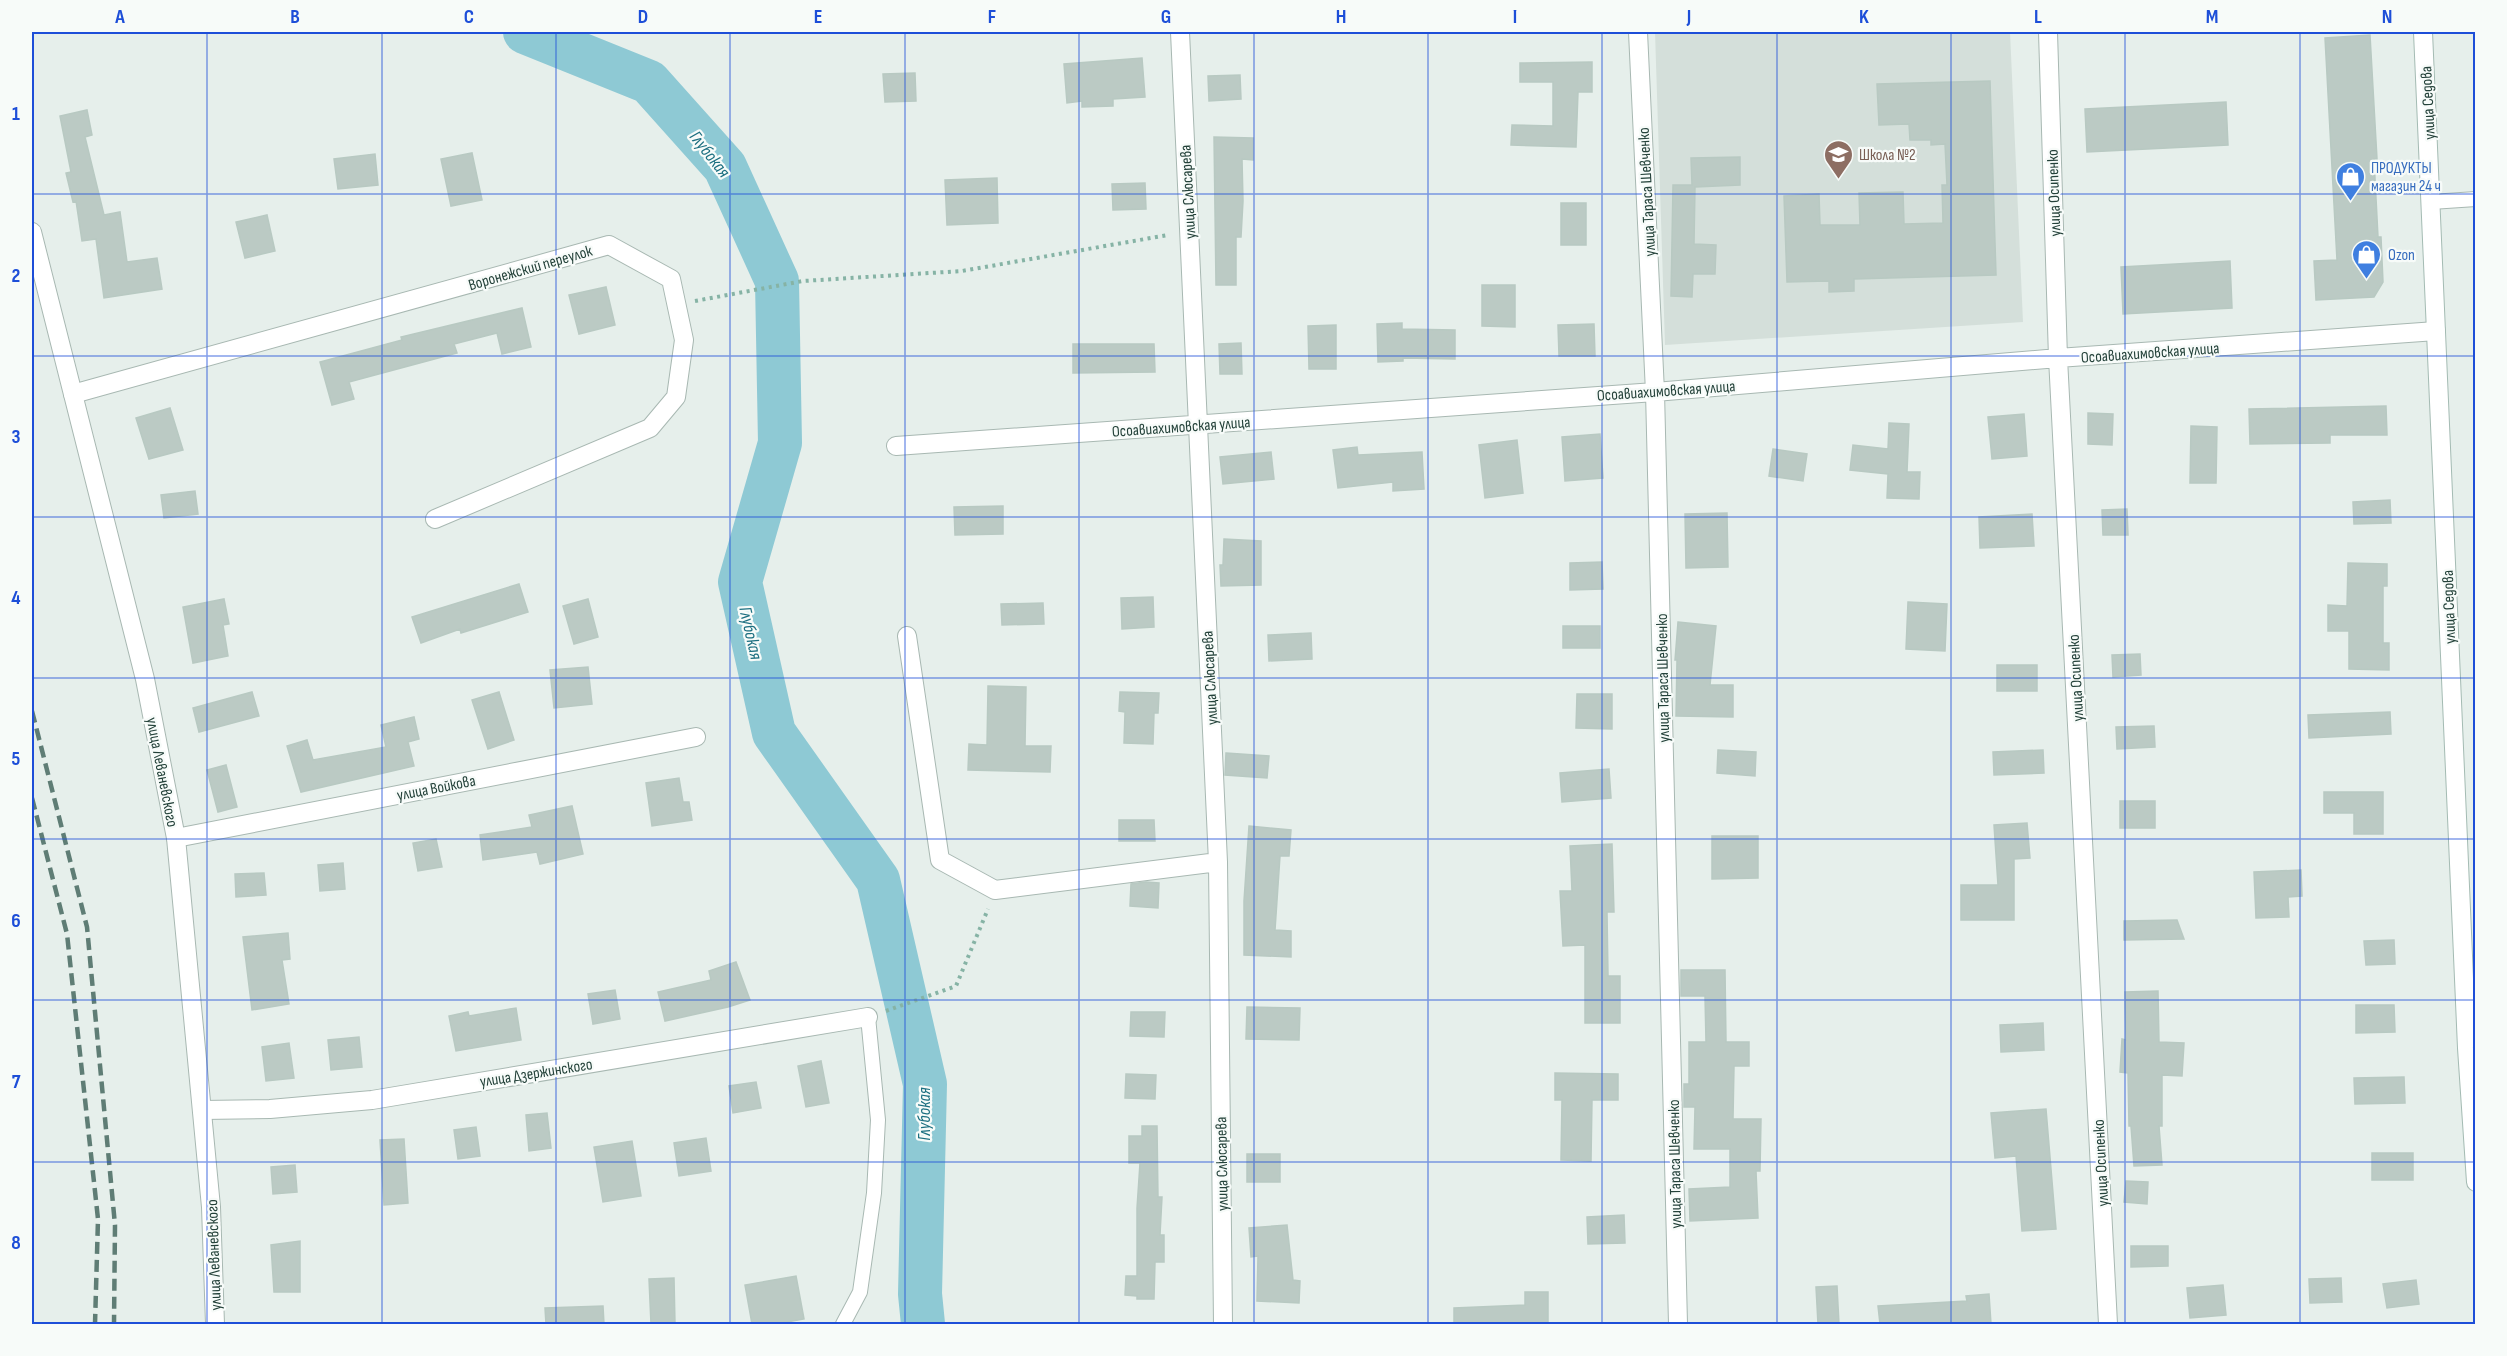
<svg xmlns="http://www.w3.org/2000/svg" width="2507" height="1356" font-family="'Sofia Sans Condensed',sans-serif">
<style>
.built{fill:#d4dfda}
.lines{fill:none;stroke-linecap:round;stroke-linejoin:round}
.river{stroke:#8ec9d4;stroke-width:44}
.building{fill:#bbcac4;stroke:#b8c9c2;stroke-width:1.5}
.service-casing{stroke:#a8b8b2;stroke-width:16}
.minor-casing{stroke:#a8b8b2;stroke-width:20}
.tertiary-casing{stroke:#a8b8b2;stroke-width:20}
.secondary-casing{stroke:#a4bbb3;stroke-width:20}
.path{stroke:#86b3a5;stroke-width:4;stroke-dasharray:3 4.5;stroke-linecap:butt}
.service{stroke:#fff;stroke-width:14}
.minor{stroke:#fff;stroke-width:18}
.tertiary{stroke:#fff;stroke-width:18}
.secondary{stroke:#fff;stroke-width:18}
.rail{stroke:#5f7d75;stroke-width:4.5;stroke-dasharray:12 6;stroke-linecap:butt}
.grid{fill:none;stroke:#1d4ed8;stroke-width:1.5;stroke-opacity:0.55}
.labels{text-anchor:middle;stroke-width:4.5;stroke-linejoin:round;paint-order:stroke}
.street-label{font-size:16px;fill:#24423a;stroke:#f7fbf9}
.education-label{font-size:16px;fill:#785e54;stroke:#f7fbf9;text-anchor:start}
.shop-label{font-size:16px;fill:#366cbe;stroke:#f7fbf9;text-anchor:start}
.water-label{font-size:18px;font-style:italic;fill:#1c6f80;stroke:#f7fbf9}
.neatline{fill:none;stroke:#1d4ed8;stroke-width:2}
.grid-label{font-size:20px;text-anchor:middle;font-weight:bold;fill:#1d4ed8}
</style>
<rect width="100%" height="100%" fill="#e6efeb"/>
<path class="built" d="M 1655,32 L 2010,32 L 2023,322 L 1665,345 Z"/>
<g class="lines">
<path class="river" d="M 525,32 L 649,82 L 725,167 L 777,281 L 780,443 L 740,582 L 774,733 L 878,880 L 925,1084 L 920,1294 L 923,1324"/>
</g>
<path class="building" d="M 2370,35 L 2377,159 L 2374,159 L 2378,237 L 2381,237 L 2383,282 L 2374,297 L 2316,300 L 2314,261 L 2337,260 L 2325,38 Z
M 1142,58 L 1145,97 L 1113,99 L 1113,106 L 1082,107 L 1082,101 L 1067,103 L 1064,64 Z
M 1592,62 L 1592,92 L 1578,92 L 1576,147 L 1511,145 L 1512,125 L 1553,126 L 1553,82 L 1520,82 L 1520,63 Z
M 915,73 L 916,101 L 885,102 L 883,74 Z
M 1240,75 L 1241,99 L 1209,101 L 1208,76 Z
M 1990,81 L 1996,275 L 1854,279 L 1854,291 L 1829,292 L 1829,281 L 1787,282 L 1784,196 L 1819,194 L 1820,225 L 1860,225 L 1859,193 L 1903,192 L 1904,224 L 1943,223 L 1942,185 L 1947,185 L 1945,144 L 1931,145 L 1931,140 L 1910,140 L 1909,124 L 1879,125 L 1877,84 Z
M 2226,102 L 2228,145 L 2087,152 L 2085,109 Z
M 87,110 L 92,135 L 85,137 L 104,215 L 120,212 L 127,262 L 157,258 L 162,289 L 104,298 L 96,239 L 82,241 L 76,201 L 73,202 L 66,173 L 71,172 L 60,116 Z
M 1214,137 L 1253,138 L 1253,160 L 1242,159 L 1243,201 L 1241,237 L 1236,237 L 1236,285 L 1216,285 Z
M 472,153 L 482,200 L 451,206 L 441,159 Z
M 375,154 L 378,185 L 338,189 L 334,159 Z
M 1740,157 L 1740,185 L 1695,187 L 1694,244 L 1716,245 L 1715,274 L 1693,274 L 1692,297 L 1671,296 L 1673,185 L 1692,185 L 1691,158 Z
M 997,178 L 998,223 L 947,225 L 945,180 Z
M 1145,183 L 1146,209 L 1113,210 L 1112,184 Z
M 1561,203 L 1586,203 L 1586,245 L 1561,245 Z
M 267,215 L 275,251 L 245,258 L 236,222 Z
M 2230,261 L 2232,308 L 2123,314 L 2121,267 Z
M 1482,285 L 1515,285 L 1515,327 L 1482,326 Z
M 606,287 L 615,325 L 579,334 L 569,295 Z
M 522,308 L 531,347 L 502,354 L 497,333 L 454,344 L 457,353 L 349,382 L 354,399 L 332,405 L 320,362 L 402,340 L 401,337 Z
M 1402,323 L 1402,329 L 1455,330 L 1455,359 L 1403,358 L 1403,361 L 1378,362 L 1377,324 Z
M 1594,324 L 1595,356 L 1559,356 L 1558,325 Z
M 1336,325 L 1336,369 L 1309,369 L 1308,326 Z
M 1241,343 L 1242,374 L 1220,374 L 1219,344 Z
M 1073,344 L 1154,344 L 1155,372 L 1073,373 Z
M 2386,406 L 2387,435 L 2330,435 L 2330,443 L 2250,444 L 2249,409 Z
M 170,408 L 183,450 L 149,459 L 136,418 Z
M 2088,413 L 2113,414 L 2112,445 L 2088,444 Z
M 2024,414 L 2027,456 L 1992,459 L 1988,417 Z
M 1889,423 L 1909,424 L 1907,472 L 1920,472 L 1919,499 L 1887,498 L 1888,474 L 1850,470 L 1853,445 L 1888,449 Z
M 2191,426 L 2217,427 L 2216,483 L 2190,483 Z
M 1600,434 L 1603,478 L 1565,481 L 1562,437 Z
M 1517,440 L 1523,493 L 1485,498 L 1479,445 Z
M 1357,447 L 1358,455 L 1422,452 L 1424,489 L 1393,491 L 1393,482 L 1338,488 L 1333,450 Z
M 1773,449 L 1807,454 L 1803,481 L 1769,476 Z
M 1271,452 L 1274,479 L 1223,484 L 1220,457 Z
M 195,491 L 198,514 L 164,518 L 161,495 Z
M 2390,500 L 2391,523 L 2354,524 L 2353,502 Z
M 1003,506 L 1003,534 L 955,535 L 954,507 Z
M 2127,509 L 2128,535 L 2103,535 L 2102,510 Z
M 1727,513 L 1728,567 L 1686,568 L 1685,514 Z
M 2032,514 L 2034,546 L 1980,548 L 1979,517 Z
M 1224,539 L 1261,541 L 1261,585 L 1221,586 L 1220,565 L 1223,565 Z
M 1602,562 L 1603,589 L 1570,590 L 1570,563 Z
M 2348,563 L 2387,564 L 2387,586 L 2383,586 L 2383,643 L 2389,643 L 2389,670 L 2349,669 L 2349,631 L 2328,631 L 2328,605 L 2347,606 Z
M 519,584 L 528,612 L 461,633 L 460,629 L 421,643 L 412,617 Z
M 1153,597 L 1154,627 L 1122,629 L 1121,598 Z
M 224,599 L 229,624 L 223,625 L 228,656 L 193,663 L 183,607 Z
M 588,599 L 598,637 L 574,644 L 563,606 Z
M 1908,602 L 1947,604 L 1945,651 L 1906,649 Z
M 1043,603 L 1044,624 L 1002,625 L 1001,604 Z
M 1678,622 L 1716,626 L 1710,685 L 1733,685 L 1733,717 L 1676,716 L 1677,660 L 1675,660 Z
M 1563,626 L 1600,626 L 1600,648 L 1563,648 Z
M 1311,633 L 1312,659 L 1269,661 L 1268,635 Z
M 2140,654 L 2141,675 L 2113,677 L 2112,655 Z
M 1997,665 L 2037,665 L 2037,691 L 1997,691 Z
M 588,667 L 592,704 L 554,708 L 550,670 Z
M 988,686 L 1026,687 L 1025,746 L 1051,746 L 1050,772 L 968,770 L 969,744 L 987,745 Z
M 252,692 L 259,716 L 199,732 L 193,708 Z
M 499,692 L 514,740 L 488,749 L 472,700 Z
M 1120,692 L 1159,693 L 1158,713 L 1154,713 L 1153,744 L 1124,743 L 1125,712 L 1119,711 Z
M 1577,694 L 1612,694 L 1612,729 L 1576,728 Z
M 2390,712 L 2391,734 L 2309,738 L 2308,715 Z
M 414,717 L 419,739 L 408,742 L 414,766 L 301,792 L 287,746 L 307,740 L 313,760 L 386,747 L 381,725 Z
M 2154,726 L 2155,747 L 2117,749 L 2116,727 Z
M 1718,750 L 1756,752 L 1755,776 L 1717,773 Z
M 2043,750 L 2044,773 L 1994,775 L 1993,752 Z
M 1226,753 L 1269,756 L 1267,778 L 1225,775 Z
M 226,765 L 237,807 L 218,812 L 207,770 Z
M 1609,769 L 1611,798 L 1562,802 L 1560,773 Z
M 679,778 L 683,802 L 689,802 L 692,820 L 652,826 L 646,783 Z
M 2324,792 L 2383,792 L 2383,834 L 2354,834 L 2354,813 L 2324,813 Z
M 2120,801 L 2155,801 L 2155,828 L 2120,828 Z
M 572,806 L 583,854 L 540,864 L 537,852 L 483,860 L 480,835 L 532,827 L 529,815 Z
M 1119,820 L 1154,820 L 1155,841 L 1119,841 Z
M 2027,823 L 2030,858 L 2014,859 L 2014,920 L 1961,920 L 1961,885 L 1998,885 L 1994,825 Z
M 1249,826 L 1291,830 L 1289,856 L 1280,856 L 1275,930 L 1291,931 L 1291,957 L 1244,955 L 1244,901 Z
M 1712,836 L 1758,836 L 1758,878 L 1712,879 Z
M 436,839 L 442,867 L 418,871 L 413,843 Z
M 1612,844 L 1614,912 L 1607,912 L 1608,976 L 1620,976 L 1620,1023 L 1585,1023 L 1585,945 L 1563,946 L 1560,891 L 1572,891 L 1570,846 Z
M 343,863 L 345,889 L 320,891 L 318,865 Z
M 2301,870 L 2302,896 L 2288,897 L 2289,917 L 2256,918 L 2254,872 Z
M 264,873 L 266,895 L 236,897 L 235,874 Z
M 1146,882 L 1159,883 L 1158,908 L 1130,906 L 1131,884 Z
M 2177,920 L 2184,939 L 2124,940 L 2124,921 Z
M 288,933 L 290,959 L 282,960 L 289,1004 L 252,1010 L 243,937 Z
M 2394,940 L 2395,964 L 2366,965 L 2364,941 Z
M 736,962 L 750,1000 L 728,1007 L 665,1021 L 658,992 L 711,980 L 709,971 Z
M 1681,970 L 1725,970 L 1726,1042 L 1749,1042 L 1749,1066 L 1734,1066 L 1733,1119 L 1761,1119 L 1760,1171 L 1756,1171 L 1758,1218 L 1690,1221 L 1689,1189 L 1730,1187 L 1730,1149 L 1694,1149 L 1695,1107 L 1684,1107 L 1684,1084 L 1689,1084 L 1689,1042 L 1706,1042 L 1705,996 L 1681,996 Z
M 615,990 L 620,1019 L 593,1024 L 588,994 Z
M 2158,991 L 2159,1042 L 2184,1043 L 2182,1076 L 2162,1075 L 2162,1126 L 2159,1126 L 2162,1165 L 2134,1166 L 2131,1126 L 2129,1126 L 2128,1073 L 2120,1072 L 2122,1039 L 2126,1040 L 2125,992 Z
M 2356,1005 L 2394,1005 L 2395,1032 L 2356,1033 Z
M 1247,1007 L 1300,1008 L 1299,1040 L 1246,1039 Z
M 516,1008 L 521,1040 L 456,1051 L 449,1016 L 468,1012 L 469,1016 Z
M 1131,1012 L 1165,1012 L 1164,1037 L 1130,1036 Z
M 2043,1023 L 2044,1050 L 2001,1052 L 2000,1025 Z
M 359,1037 L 362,1067 L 331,1070 L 328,1040 Z
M 289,1043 L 294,1078 L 266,1081 L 262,1047 Z
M 821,1061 L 829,1103 L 806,1107 L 798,1066 Z
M 1555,1073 L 1618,1074 L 1618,1100 L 1592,1100 L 1591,1161 L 1561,1160 L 1562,1100 L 1555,1100 Z
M 1126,1074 L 1156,1075 L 1155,1099 L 1125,1098 Z
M 2404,1077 L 2405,1103 L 2355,1104 L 2354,1078 Z
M 756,1082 L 761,1108 L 733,1113 L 729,1086 Z
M 2046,1109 L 2056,1229 L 2022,1231 L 2016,1156 L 1995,1158 L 1991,1113 Z
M 547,1113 L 551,1148 L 529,1151 L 526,1115 Z
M 1142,1126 L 1157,1126 L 1158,1197 L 1162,1197 L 1160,1235 L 1164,1235 L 1164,1262 L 1155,1262 L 1154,1299 L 1137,1299 L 1137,1296 L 1125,1295 L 1126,1276 L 1137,1276 L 1137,1208 L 1140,1163 L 1129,1163 L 1129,1136 L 1142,1136 Z
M 476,1127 L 480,1156 L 458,1159 L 454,1130 Z
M 706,1138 L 711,1171 L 679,1176 L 674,1143 Z
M 404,1139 L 408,1203 L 384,1205 L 380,1140 Z
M 632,1141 L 641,1196 L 603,1202 L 594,1147 Z
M 2372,1153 L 2413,1153 L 2413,1180 L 2372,1180 Z
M 1247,1154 L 1280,1154 L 1280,1182 L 1247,1182 Z
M 295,1165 L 297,1192 L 273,1194 L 271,1167 Z
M 2126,1181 L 2148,1182 L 2147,1204 L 2124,1202 Z
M 1624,1215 L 1625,1243 L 1588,1244 L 1587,1217 Z
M 1287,1225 L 1293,1280 L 1300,1281 L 1299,1303 L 1257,1301 L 1258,1256 L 1251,1257 L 1249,1228 Z
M 300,1241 L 300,1292 L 274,1292 L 271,1245 Z
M 2131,1246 L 2168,1246 L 2168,1266 L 2131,1267 Z
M 796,1276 L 804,1319 L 776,1324 L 752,1324 L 745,1285 Z
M 674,1278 L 675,1324 L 651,1324 L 649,1279 Z
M 2341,1278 L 2342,1302 L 2310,1303 L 2309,1279 Z
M 2416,1280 L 2419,1304 L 2387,1308 L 2383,1284 Z
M 2223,1285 L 2226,1315 L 2190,1318 L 2187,1288 Z
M 1837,1286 L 1839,1324 L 1818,1324 L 1816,1287 Z
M 1525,1292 L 1548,1292 L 1548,1324 L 1454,1324 L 1454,1308 L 1525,1305 Z
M 1989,1294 L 1991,1324 L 1880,1324 L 1878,1306 L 1967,1301 L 1966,1296 Z
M 603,1306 L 604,1324 L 546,1324 L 545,1308 Z"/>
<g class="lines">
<defs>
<path id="service" d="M 2431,202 L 2476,199
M 843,1324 L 860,1292 L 874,1193 L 878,1120 L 868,1017"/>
<path id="minor" d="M 1180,32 L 1218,862 L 1223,1324
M 1638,32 L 1655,392 L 1678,1324
M 2048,32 L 2058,358 L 2108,1324
M 73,394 L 609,245 L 671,279 L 684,340 L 676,397 L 650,428 L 435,519
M 896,446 L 1655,392 L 2058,358 L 2436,331
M 907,636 L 940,860 L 995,890 L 1218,862
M 176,838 L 696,737
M 202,1110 L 270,1109 L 372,1100 L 868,1017"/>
<path id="tertiary" d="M 32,232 L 145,679 L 176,838 L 211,1207 L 215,1324"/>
<path id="secondary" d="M 2423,32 L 2467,1048 L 2476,1182"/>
</defs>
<use href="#service" class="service-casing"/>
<use href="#minor" class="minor-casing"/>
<use href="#tertiary" class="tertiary-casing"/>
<use href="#secondary" class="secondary-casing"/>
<path class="path" d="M 695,301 L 803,281 L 962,271 L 1168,235
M 886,1011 L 956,986 L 988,909"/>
<use href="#service" class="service"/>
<use href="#minor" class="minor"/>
<use href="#tertiary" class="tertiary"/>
<use href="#secondary" class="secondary"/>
<path class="rail" d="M 32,711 L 87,927 L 115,1225 L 114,1324
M 32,798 L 67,934 L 98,1219 L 95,1324"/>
</g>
<path class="grid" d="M 207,32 L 207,1324M 382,32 L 382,1324M 556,32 L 556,1324M 730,32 L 730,1324M 905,32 L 905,1324M 1079,32 L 1079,1324M 1254,32 L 1254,1324M 1428,32 L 1428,1324M 1602,32 L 1602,1324M 1777,32 L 1777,1324M 1951,32 L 1951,1324M 2125,32 L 2125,1324M 2300,32 L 2300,1324M 32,194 L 2476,194M 32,356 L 2476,356M 32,517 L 2476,517M 32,678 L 2476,678M 32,839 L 2476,839M 32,1000 L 2476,1000M 32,1162 L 2476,1162"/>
<defs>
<symbol id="school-pin" viewBox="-11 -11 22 30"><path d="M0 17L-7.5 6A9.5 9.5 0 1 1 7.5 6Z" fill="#8d6e63" stroke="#f7fbf9"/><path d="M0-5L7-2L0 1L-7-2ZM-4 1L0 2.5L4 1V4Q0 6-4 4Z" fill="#fff"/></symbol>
<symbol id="shop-pin" viewBox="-11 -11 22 30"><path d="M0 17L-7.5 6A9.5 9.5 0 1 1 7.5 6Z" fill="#3f7fe0" stroke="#f7fbf9"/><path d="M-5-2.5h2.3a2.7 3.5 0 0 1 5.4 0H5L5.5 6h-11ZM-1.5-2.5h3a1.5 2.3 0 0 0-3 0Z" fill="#fff"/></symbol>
</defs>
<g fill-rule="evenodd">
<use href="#school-pin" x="1822" y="138" width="33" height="45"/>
<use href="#shop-pin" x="2334" y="160" width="33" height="45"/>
<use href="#shop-pin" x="2350" y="238" width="33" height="45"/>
</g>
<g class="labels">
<g class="street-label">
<text transform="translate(2427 103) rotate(-93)" y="6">улица Седова</text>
<text transform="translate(1187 192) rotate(-93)" y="6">улица Слюсарева</text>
<text transform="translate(1646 192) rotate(-93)" y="6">улица Тараса Шевченко</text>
<text transform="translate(2053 193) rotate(-92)" y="6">улица Осипенко</text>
<text transform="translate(530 267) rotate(-16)" y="6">Воронежский переулок</text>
<text transform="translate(2150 352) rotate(-4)" y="6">Осоавиахимовская улица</text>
<text transform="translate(1666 390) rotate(-4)" y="6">Осоавиахимовская улица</text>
<text transform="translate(1181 426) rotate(-4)" y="6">Осоавиахимовская улица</text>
<text transform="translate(2448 607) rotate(-92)" y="6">улица Седова</text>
<text transform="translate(1209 678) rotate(-93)" y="6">улица Слюсарева</text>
<text transform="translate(1662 678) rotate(-91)" y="6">улица Тараса Шевченко</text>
<text transform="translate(2075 678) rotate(-93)" y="6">улица Осипенко</text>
<text transform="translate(163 772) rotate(79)" y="6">улица Леваневского</text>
<text transform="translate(436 787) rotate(-11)" y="6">улица Войкова</text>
<text transform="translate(536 1072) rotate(-9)" y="6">улица Дзержинского</text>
<text transform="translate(2100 1163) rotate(-93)" y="6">улица Осипенко</text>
<text transform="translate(1221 1164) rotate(-91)" y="6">улица Слюсарева</text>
<text transform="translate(1674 1164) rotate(-91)" y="6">улица Тараса Шевченко</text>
<text transform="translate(213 1255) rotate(-92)" y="6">улица Леваневского</text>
</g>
<g class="education-label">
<text x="1859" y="160">Школа №2</text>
</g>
<g class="shop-label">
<text x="2371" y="173">ПРОДУКТЫ<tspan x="2371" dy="18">магазин 24 ч</tspan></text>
<text x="2388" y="260">Ozon</text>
</g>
<g class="water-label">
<text transform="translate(710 154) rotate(52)" y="6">Глубокая</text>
<text transform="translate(751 633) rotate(77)" y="6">Глубокая</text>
<text transform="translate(924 1114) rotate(-90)" y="6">Глубокая</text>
</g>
</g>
<rect width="2507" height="1356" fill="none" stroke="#f7fbf9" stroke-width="66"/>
<rect x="33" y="33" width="2441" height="1290" class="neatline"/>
<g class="grid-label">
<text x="120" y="23">A</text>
<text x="295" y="23">B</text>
<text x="469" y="23">C</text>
<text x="643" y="23">D</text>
<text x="818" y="23">E</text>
<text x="992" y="23">F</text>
<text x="1166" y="23">G</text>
<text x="1341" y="23">H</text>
<text x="1515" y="23">I</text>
<text x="1689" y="23">J</text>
<text x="1864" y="23">K</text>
<text x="2038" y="23">L</text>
<text x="2212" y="23">M</text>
<text x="2387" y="23">N</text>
<text x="16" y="120">1</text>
<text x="16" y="282">2</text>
<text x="16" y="443">3</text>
<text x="16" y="604">4</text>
<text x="16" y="765">5</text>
<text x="16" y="927">6</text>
<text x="16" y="1088">7</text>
<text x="16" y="1249">8</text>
</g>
</svg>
